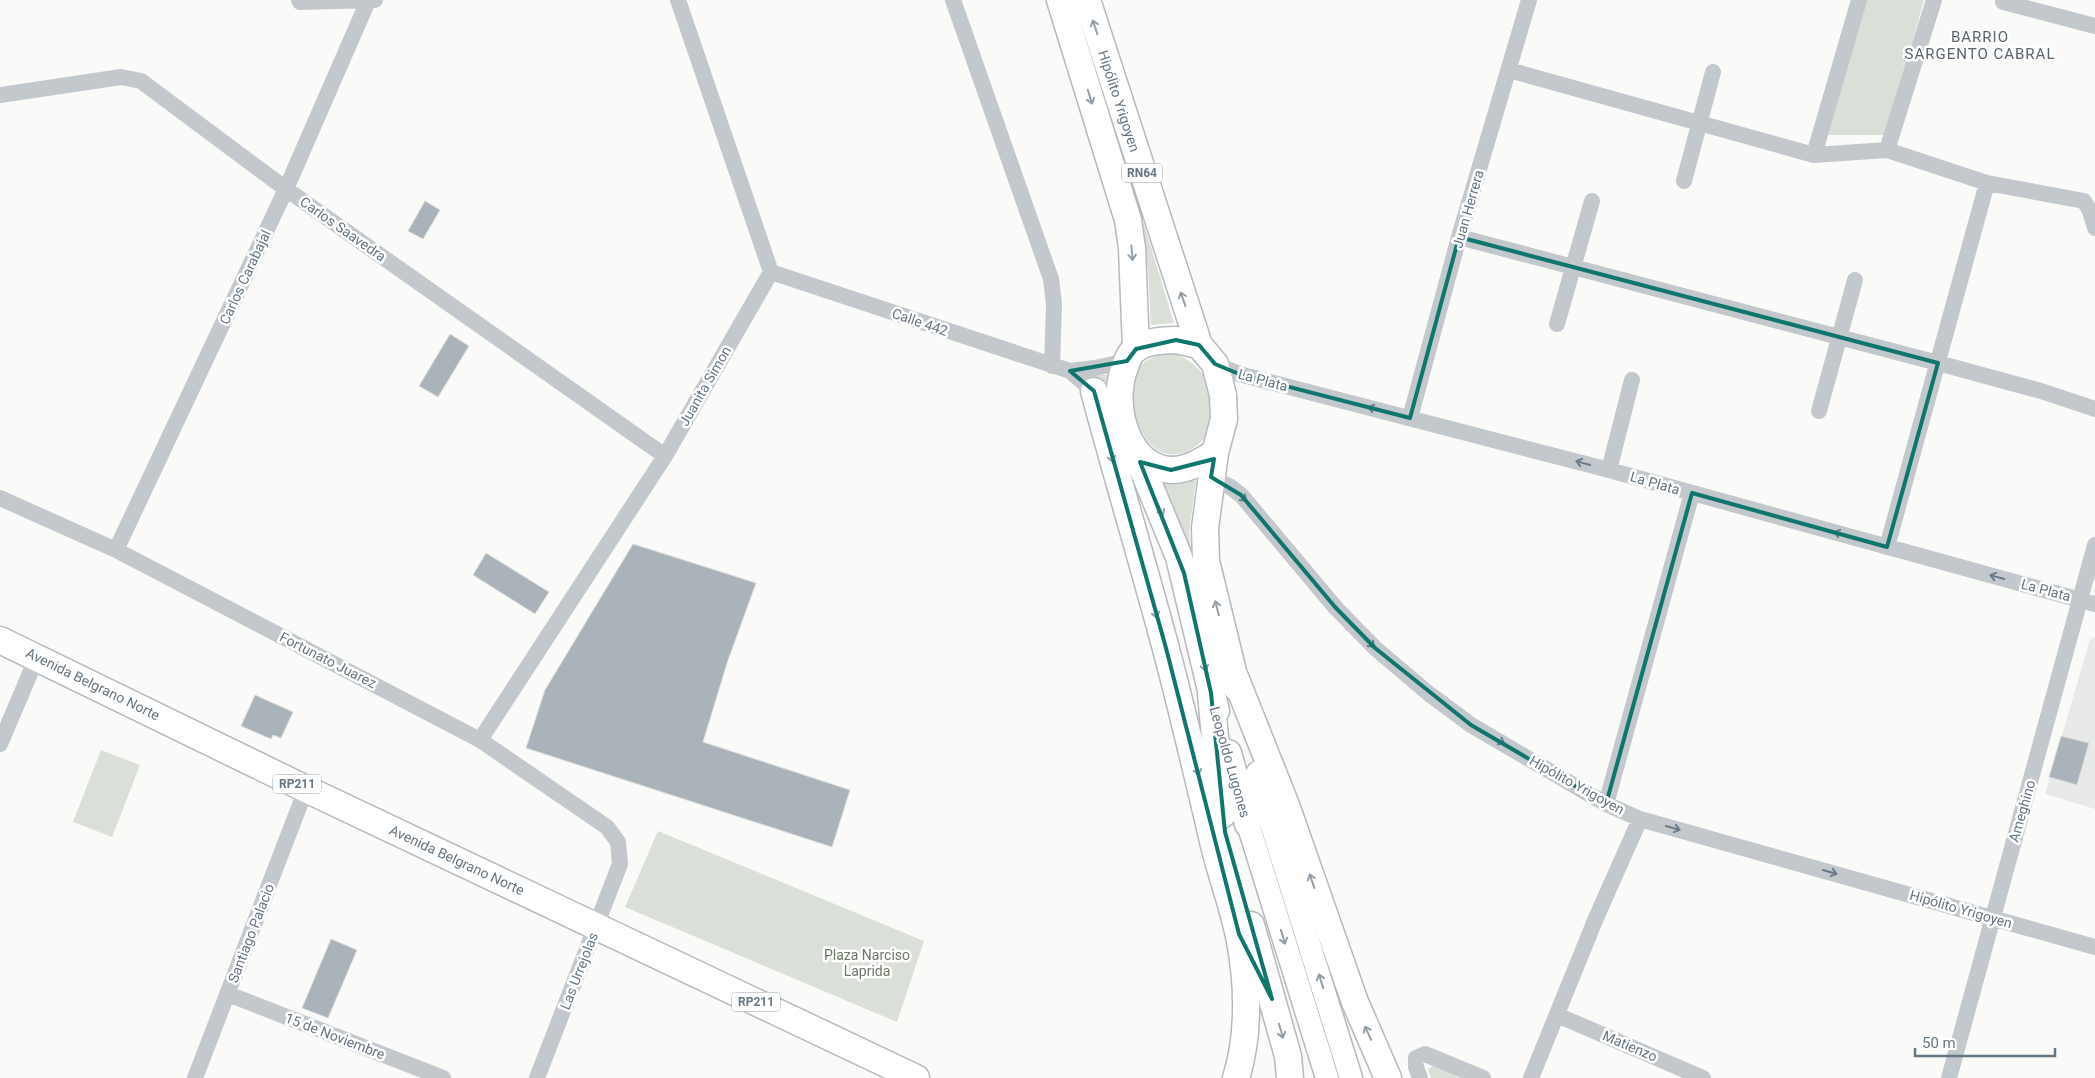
<svg xmlns="http://www.w3.org/2000/svg" width="2095" height="1078" font-family="Roboto,sans-serif">
<style>
.built{fill:#e8e9e9}
.green{fill:#dadfd7}
.building{fill:#aab3b9;stroke:#dcdcda}
.lines{fill:none;stroke-linecap:round;stroke-linejoin:round}
.secondary-casing{stroke:#b3babf;stroke-width:25}
.primary-casing{stroke:#b5babe;stroke-width:29}
.street{stroke:#c3c8cc;stroke-width:16}
.secondary{stroke:#fff;stroke-width:22}
.primary{stroke:#fff;stroke-width:26}
.oneway{stroke:#939fa8}
.oneway2{stroke:#6a7a87}
.marked{fill:none;stroke:#0f766e;stroke-width:4;stroke-linejoin:round}
.labels{text-anchor:middle;stroke-width:5;stroke-linejoin:round;paint-order:stroke}
.shield{fill:#fff;stroke:#939fa8;stroke-width:1}
.shield-label{font-size:12px;font-weight:bold;fill:#657683}
.street-label{font-size:14px;fill:#657683;stroke:#fff}
.park-label{font-size:14px;fill:#687a64;stroke:#fff}
.neighbourhood-label{font-size:15px;letter-spacing:1px;fill:#57646e;stroke:#fff}
</style>
<rect width="100%" height="100%" fill="#fafaf8"/>
<path class="built" d="M 2095,637 L 2095,809 L 2045,794 L 2090,639 Z"/>
<path class="green" d="M 1864,0 L 1924,0 L 1886,135 L 1826,135 Z
M 1141,214 L 1174,323 L 1151,325 L 1148,270 Z
M 1169,353 C 1190,356 1213,378 1213,400 C 1213,405 1212,410 1211,415 C 1210,423 1210,430 1205,437 C 1196,450 1175,460 1159,451 C 1136,438 1126,394 1137,371 C 1144,359 1156,355 1169,353 Z
M 1080,374 L 1111,375 L 1111,396 Z
M 1196,480 L 1189,532 L 1192,564 L 1159,481 L 1182,483 Z
M 101,750 L 140,765 L 112,837 L 73,822 Z
M 658,831 L 924,941 L 897,1022 L 625,907 Z
M 1433,1065 L 1462,1078 L 1431,1078 L 1428,1070 Z"/>
<path class="building" d="M 425,201 L 440,210 L 423,239 L 408,231 Z
M 450,334 L 469,346 L 438,397 L 419,386 Z
M 633,544 L 756,583 L 727,663 L 703,742 L 850,790 L 832,847 L 526,748 L 545,690 Z
M 486,553 L 549,592 L 535,614 L 473,575 Z
M 255,695 L 293,712 L 281,738 L 273,735 L 271,739 L 241,726 Z
M 2061,736 L 2089,743 L 2077,785 L 2049,777 Z
M 331,939 L 357,950 L 328,1018 L 302,1008 Z"/>
<g class="lines">
<defs>
<path id="secondary" d="M 1269,816 L 1351,1078
M 1248,824 L 1327,1078"/>
<path id="primary" d="M 1060,0 L 1128,220 L 1132,248 L 1136,349
M 1087,0 L 1199,345
M 1176,340 L 1199,345 L 1215,364 L 1223,395 L 1224,419 L 1215,453 C 1202,461 1188,470 1172,470 C 1127,468 1112,408 1123,373 C 1126,364 1128,355 1135,349 C 1146,341 1164,340 1176,340 Z
M 1094,391 C 1117,477 1143,563 1166,649 C 1183,713 1198,777 1213,841 C 1220,872 1232,903 1239,936 C 1248,981 1250,1034 1236,1078
M 1134,448 L 1179,557 L 1216,711
M 1215,453 L 1205,528 L 1206,561 L 1237,688
M 0,640 L 306,789 L 916,1078
M 1233,672 L 1286,805 L 1355,1002 L 1388,1078
M 1211,693 L 1222,815
M 1228,753 L 1248,824
M 1259,774 L 1269,816
M 1251,925 L 1288,1056 L 1290,1078"/>
</defs>
<use href="#secondary" class="secondary-casing"/>
<use href="#primary" class="primary-casing"/>
<path class="street" d="M 299,0 L 300,2 L 375,0
M 953,0 L 1051,279 L 1054,304 L 1052,366
M 2003,2 L 2095,26
M 1509,70 L 1814,155 L 1859,0
M 0,95 L 121,77 L 141,81 L 286,189 L 665,456
M 1887,150 L 1987,183
M 1814,155 L 1887,150 L 1934,0
M 1684,181 L 1713,72
M 1459,237 L 1938,363 L 2041,391 L 2095,409
M 771,272 L 1070,371
M 1557,324 L 1592,201
M 1215,364 L 1239,374 L 1609,470 L 2095,604
M 1100,397 L 1070,371 L 1095,368 L 1127,361
M 1819,411 L 1855,280
M 1410,418 L 1459,237 L 1529,0
M 1609,470 L 1632,380
M 1204,475 L 1229,486 L 1241,495 L 1335,607 L 1375,648 L 1428,693 L 1471,725 L 1606,804 L 1640,819 L 2095,947
M 0,498 L 116,550 L 480,740 L 607,827 L 618,842 L 620,864 L 537,1078
M 1887,547 L 1987,183 L 2084,201 L 2090,211 L 2095,228
M 116,550 L 286,189 L 368,1
M 480,740 L 665,456 L 771,272 L 678,0
M 0,744 L 37,657
M 1606,804 L 1692,493
M 228,994 L 443,1078
M 1557,1015 L 1703,1078
M 195,1078 L 306,789
M 1420,1078 L 1416,1067 L 1416,1058 L 1425,1054 L 1483,1078
M 1531,1078 L 1596,918 L 1640,819
M 1949,1078 L 2095,545"/>
<use href="#secondary" class="secondary"/>
<use href="#primary" class="primary"/>
</g>
<defs><path id="oneway-shaft" d="M-6 0H5M1.5-3L5.5 0L1.5 3" fill="none" stroke-width="1.6" stroke-linecap="round" stroke-linejoin="round" transform="scale(1.25)"/></defs>
<g class="oneway">
<use href="#oneway-shaft" transform="translate(1095 27) rotate(-108)"/>
<use href="#oneway-shaft" transform="translate(1090 97) rotate(73)"/>
<use href="#oneway-shaft" transform="translate(1132 253) rotate(85)"/>
<use href="#oneway-shaft" transform="translate(1183 299) rotate(-109)"/>
<use href="#oneway-shaft" transform="translate(1111 455) rotate(75)"/>
<use href="#oneway-shaft" transform="translate(1160 509) rotate(66)"/>
<use href="#oneway-shaft" transform="translate(1217 608) rotate(-104)"/>
<use href="#oneway-shaft" transform="translate(1155 611) rotate(74)"/>
<use href="#oneway-shaft" transform="translate(1204 664) rotate(77)"/>
<use href="#oneway-shaft" transform="translate(1197 768) rotate(76)"/>
<use href="#oneway-shaft" transform="translate(1312 881) rotate(-109)"/>
<use href="#oneway-shaft" transform="translate(1283 937) rotate(73)"/>
<use href="#oneway-shaft" transform="translate(1321 981) rotate(-107)"/>
<use href="#oneway-shaft" transform="translate(1281 1031) rotate(74)"/>
<use href="#oneway-shaft" transform="translate(1368 1033) rotate(-114)"/>
</g>
<g class="oneway2">
<use href="#oneway-shaft" transform="translate(1375 409) rotate(-165)"/>
<use href="#oneway-shaft" transform="translate(1583 463) rotate(-165)"/>
<use href="#oneway-shaft" transform="translate(1241 496) rotate(44)"/>
<use href="#oneway-shaft" transform="translate(1841 534) rotate(-165)"/>
<use href="#oneway-shaft" transform="translate(1997 577) rotate(-165)"/>
<use href="#oneway-shaft" transform="translate(1369 642) rotate(45)"/>
<use href="#oneway-shaft" transform="translate(1498 740) rotate(30)"/>
<use href="#oneway-shaft" transform="translate(1673 828) rotate(16)"/>
<use href="#oneway-shaft" transform="translate(1830 872) rotate(16)"/>
</g>
<path class="marked" d="M 1459,237 L 1938,363 L 1887,547 L 1692,493 L 1606,804 L 1471,725 L 1375,648 L 1335,607 L 1241,495 L 1211,477 L 1214,459 L 1171,470 L 1140,462 L 1184,573 L 1211,693 L 1225,832 L 1272,999 L 1239,934 L 1166,648 L 1094,391 L 1070,371 L 1127,361 L 1136,349 L 1176,340 L 1199,345 L 1215,364 L 1239,374 L 1410,418 Z"/>
<g class="labels">
<g class="shield">
<rect x="1122" y="163.5" width="40" height="19" rx="4"/>
<rect x="273" y="774.5" width="48" height="19" rx="4"/>
<rect x="732" y="992.5" width="48" height="19" rx="4"/>
</g>
<g class="shield-label">
<text x="1142" y="177">RN64</text>
<text x="297" y="788">RP211</text>
<text x="756" y="1006">RP211</text>
</g>
<g class="street-label">
<text transform="translate(1119 101) rotate(72)" y="5">Hipólito Yrigoyen</text>
<text transform="translate(1468 209) rotate(-74)" y="5">Juan Herrera</text>
<text transform="translate(343 229) rotate(35)" y="5">Carlos Saavedra</text>
<text transform="translate(245 277) rotate(-65)" y="5">Carlos Carabajal</text>
<text transform="translate(920 322) rotate(19)" y="5">Calle 442</text>
<text transform="translate(1263 380) rotate(15)" y="5">La Plata</text>
<text transform="translate(705 386) rotate(-60)" y="5">Juanita Simon</text>
<text transform="translate(1655 483) rotate(16)" y="5">La Plata</text>
<text transform="translate(2046 590) rotate(15)" y="5">La Plata</text>
<text transform="translate(328 660) rotate(27)" y="5">Fortunato Juarez</text>
<text transform="translate(93 684) rotate(26)" y="5">Avenida Belgrano Norte</text>
<text transform="translate(1230 762) rotate(74)" y="5">Leopoldo Lugones</text>
<text transform="translate(1577 785) rotate(29)" y="5">Hipólito Yrigoyen</text>
<text transform="translate(2022 811) rotate(-74)" y="5">Ameghino</text>
<text transform="translate(457 860) rotate(25)" y="5">Avenida Belgrano Norte</text>
<text transform="translate(1961 909) rotate(16)" y="5">Hipólito Yrigoyen</text>
<text transform="translate(251 933) rotate(-69)" y="5">Santiago Palacio</text>
<text transform="translate(579 971) rotate(-69)" y="5">Las Urrejolas</text>
<text transform="translate(335 1036) rotate(21)" y="5">15 de Noviembre</text>
<text transform="translate(1630 1046) rotate(23)" y="5">Matienzo</text>
</g>
<g class="park-label">
<text x="867" y="960">Plaza Narciso<tspan x="867" dy="16">Laprida</tspan></text>
</g>
<g class="neighbourhood-label">
<text x="1980" y="42">BARRIO<tspan x="1980" dy="17">SARGENTO CABRAL</tspan></text>
</g>
</g>
<path d="M1915 1048v8h140v-8" fill="none" stroke="#657683" stroke-width="2.5"/>
<text x="1922" y="1048" font-size="15" fill="#657683" stroke="#ffffff" stroke-width="4" paint-order="stroke">50 m</text>
</svg>
